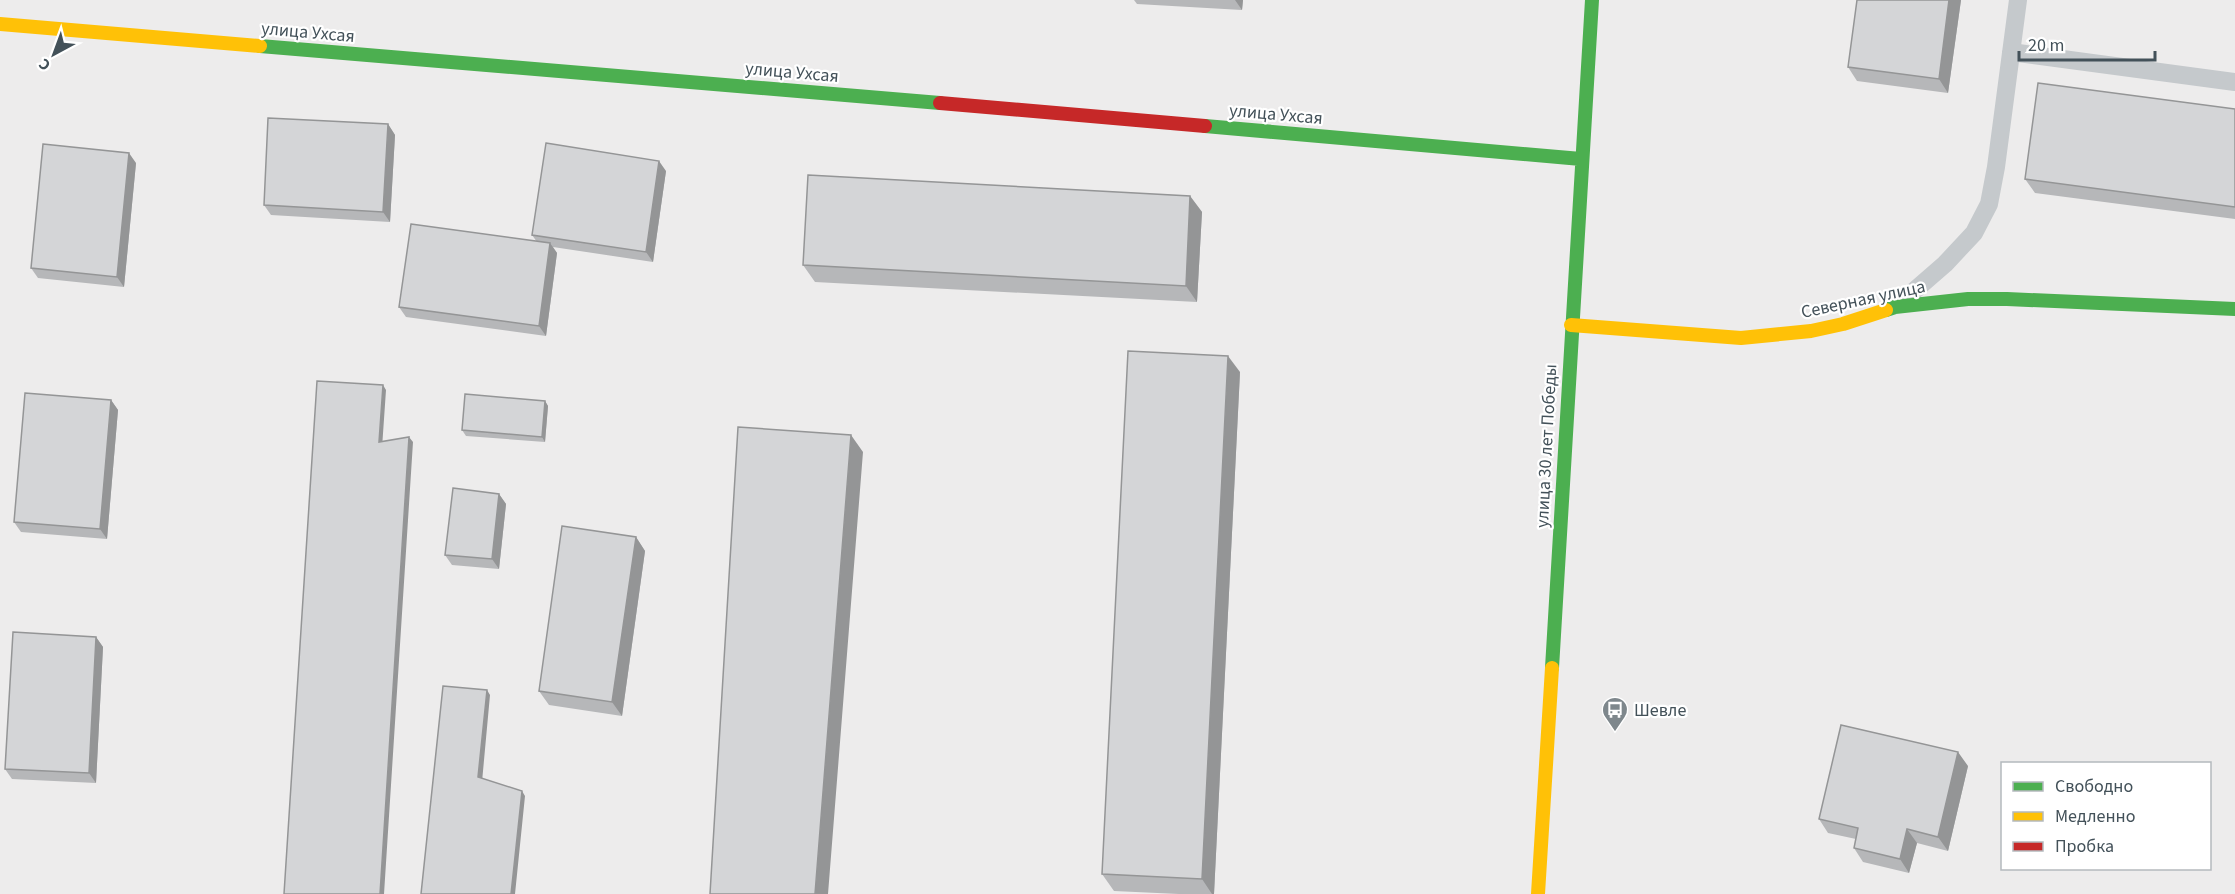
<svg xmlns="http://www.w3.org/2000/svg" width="2235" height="894" font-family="'Source Sans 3',sans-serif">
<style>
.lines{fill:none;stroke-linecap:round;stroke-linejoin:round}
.lane{stroke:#c5c9cc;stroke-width:18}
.fast{stroke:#4caf50;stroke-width:14}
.slow{stroke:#ffc107;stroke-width:14}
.jam{stroke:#c62828;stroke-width:14}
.wall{fill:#b6b7b9}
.shaded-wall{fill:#949596}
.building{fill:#d4d5d7;stroke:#949596;stroke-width:1.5}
.labels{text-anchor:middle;stroke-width:4.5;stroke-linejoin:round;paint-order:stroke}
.street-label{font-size:18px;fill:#435159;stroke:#fff}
.poi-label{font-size:18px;fill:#435159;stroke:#fff;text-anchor:start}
</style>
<rect width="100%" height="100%" fill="#edecec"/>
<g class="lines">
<path class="lane" d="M 2011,52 L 2235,82
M 1899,304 L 1945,264 L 1974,233 L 1989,204 L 1996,167 L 2018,0"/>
<path class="fast" d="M 260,46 L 940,103
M 1205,126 L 1581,159
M 1886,310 L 1895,307 L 1968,299 L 2007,299 L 2235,309
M 1552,668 L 1592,0"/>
<path class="slow" d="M 0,24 L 260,46
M 1571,325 L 1741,338 L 1811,331 L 1843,324 L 1886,310
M 1538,894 L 1552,668"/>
<path class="jam" d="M 940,103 L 1205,126"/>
</g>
<path class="wall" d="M 1134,0 L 1243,0 L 1242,10 L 1137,4 Z
M 1857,0 L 1961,0 L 1948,93 L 1857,81 L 1848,67 Z
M 2235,109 L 2235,219 L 2035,193 L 2025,179 Z
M 388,124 L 395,135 L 390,222 L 271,215 L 264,205 Z
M 136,163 L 124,287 L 38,278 L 31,268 Z
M 666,171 L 653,262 L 553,247 L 557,253 L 546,336 L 406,317 L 399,307 L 537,242 L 532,235 Z
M 1190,196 L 1202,212 L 1197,302 L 815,282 L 803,265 Z
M 1240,372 L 1214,894 L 1179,894 L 1114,891 L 1102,874 Z
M 111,400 L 118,410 L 107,539 L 21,532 L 14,522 Z
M 545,401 L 548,406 L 545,442 L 466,436 L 462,430 Z
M 499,494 L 506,504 L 499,569 L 452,565 L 445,555 Z
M 636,537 L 645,551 L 622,716 L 549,705 L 539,691 Z
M 96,637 L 103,647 L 96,783 L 12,779 L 5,769 Z
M 1968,766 L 1948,851 L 1917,843 L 1909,873 L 1863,862 L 1854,848 L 1856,839 L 1828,833 L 1819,819 Z"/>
<path class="shaded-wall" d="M 1235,0 L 1243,0 L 1242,10 Z
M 1949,0 L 1961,0 L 1948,93 L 1939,79 Z
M 388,124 L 395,135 L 390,222 L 383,212 Z
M 129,153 L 136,163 L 124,287 L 117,277 Z
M 659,161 L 666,171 L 653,262 L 646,252 Z
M 1190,196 L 1202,212 L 1197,302 L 1186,286 Z
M 550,243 L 557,253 L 546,336 L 539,326 Z
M 1228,356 L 1240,372 L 1214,894 L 1212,894 L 1202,879 Z
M 383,385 L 386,390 L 382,448 L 379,442 Z
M 111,400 L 118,410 L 107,539 L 100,529 Z
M 545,401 L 548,406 L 545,442 L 542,437 Z
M 851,435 L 863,452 L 828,894 L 815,894 Z
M 409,437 L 413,442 L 384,894 L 380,894 Z
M 499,494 L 506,504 L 499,569 L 492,559 Z
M 636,537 L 645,551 L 622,716 L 612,702 Z
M 96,637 L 103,647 L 96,783 L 89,773 Z
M 487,690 L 490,695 L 482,782 L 478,777 Z
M 1958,752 L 1968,766 L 1948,851 L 1938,837 Z
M 522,791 L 525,796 L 515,894 L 511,894 Z
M 1907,829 L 1917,843 L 1909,873 L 1900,859 Z"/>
<path class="building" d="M 1857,0 L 1949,0 L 1939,79 L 1848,67 Z
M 2038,83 L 2235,109 L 2235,207 L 2025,179 Z
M 268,118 L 388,124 L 383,212 L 264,205 Z
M 546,143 L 659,161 L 646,252 L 532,235 Z
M 43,144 L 129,153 L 117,277 L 31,268 Z
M 808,175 L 1190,196 L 1186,286 L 803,265 Z
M 411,224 L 550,243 L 539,326 L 399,307 Z
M 1128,351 L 1228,356 L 1202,879 L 1102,874 Z
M 317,381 L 383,385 L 379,442 L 409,437 L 380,894 L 284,894 Z
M 25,393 L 111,400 L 100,529 L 14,522 Z
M 465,394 L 545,401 L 542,437 L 462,430 Z
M 738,427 L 851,435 L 815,894 L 710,894 Z
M 453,488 L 499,494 L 492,559 L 445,555 Z
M 562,526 L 636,537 L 612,702 L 539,691 Z
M 13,632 L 96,637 L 89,773 L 5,769 Z
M 443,686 L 487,690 L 478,777 L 522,791 L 511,894 L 421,894 Z
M 1841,725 L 1958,752 L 1938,837 L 1907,829 L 1900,859 L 1854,848 L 1858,828 L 1819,819 Z"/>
<defs>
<symbol id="bus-pin" viewBox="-11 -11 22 30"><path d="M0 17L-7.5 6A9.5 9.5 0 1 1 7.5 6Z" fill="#7e878c" stroke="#fff"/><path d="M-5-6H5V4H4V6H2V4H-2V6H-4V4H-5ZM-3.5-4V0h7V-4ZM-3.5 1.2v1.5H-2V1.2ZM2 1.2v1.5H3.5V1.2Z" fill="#fff"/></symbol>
</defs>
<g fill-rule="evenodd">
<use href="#bus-pin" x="1600" y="695" width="30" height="40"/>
</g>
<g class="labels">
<g class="street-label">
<text transform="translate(308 32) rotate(5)" y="6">улица Ухсая</text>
<text transform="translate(792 72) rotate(5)" y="6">улица Ухсая</text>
<text transform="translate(1276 114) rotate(5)" y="6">улица Ухсая</text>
<text transform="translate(1863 299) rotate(-12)" y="6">Северная улица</text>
<text transform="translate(1546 446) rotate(-87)" y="6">улица 30 лет Победы</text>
</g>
<g class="poi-label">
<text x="1634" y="716">Шевле</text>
</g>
</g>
<rect x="2001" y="762" width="210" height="108" fill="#ffffff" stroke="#b4b9bd" stroke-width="1.5"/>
<rect x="2013" y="782" width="30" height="9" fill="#4caf50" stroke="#b4b9bd" stroke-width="1.5"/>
<text x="2055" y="792" font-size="18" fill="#435159">Свободно</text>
<rect x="2013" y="812" width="30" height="9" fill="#ffc107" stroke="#b4b9bd" stroke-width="1.5"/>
<text x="2055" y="822" font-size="18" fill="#435159">Медленно</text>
<rect x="2013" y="842" width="30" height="9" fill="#c62828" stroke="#b4b9bd" stroke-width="1.5"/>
<text x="2055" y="852" font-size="18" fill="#435159">Пробка</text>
<g transform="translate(54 54) rotate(221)" stroke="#ffffff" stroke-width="4.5" paint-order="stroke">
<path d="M0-4.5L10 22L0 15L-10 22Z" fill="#435159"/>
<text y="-9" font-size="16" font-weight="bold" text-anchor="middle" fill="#435159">С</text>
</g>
<path d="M2019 51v9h136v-9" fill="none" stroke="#435159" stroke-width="3"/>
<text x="2028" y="51" font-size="18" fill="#435159" stroke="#ffffff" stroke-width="4.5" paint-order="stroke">20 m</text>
</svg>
